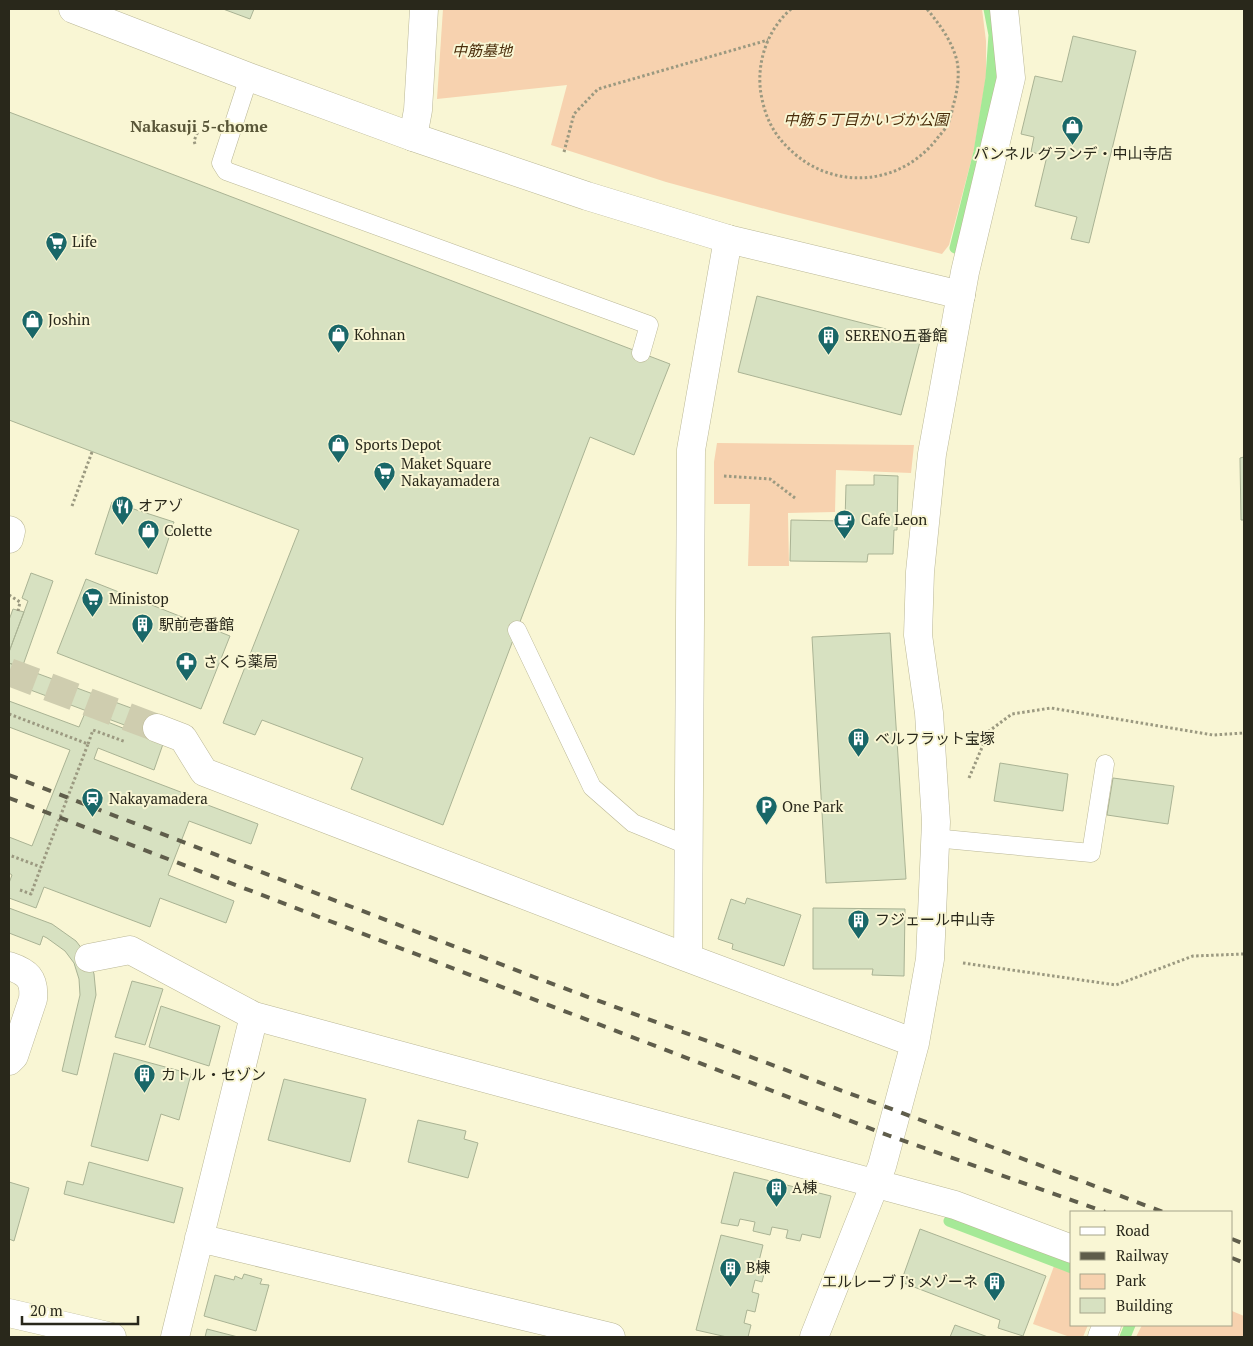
<svg xmlns="http://www.w3.org/2000/svg" width="1253" height="1346" font-family="'PT Serif','Noto Sans JP',serif">
<style>
.green{fill:#f7d2af}
.lines{fill:none;stroke-linecap:round;stroke-linejoin:round}
.stream{stroke:#a5e997;stroke-width:11}
.building{fill:#d7e1c1;stroke:#aab394}
.street-tunnel{stroke:#cfcdaf;stroke-width:28;stroke-dasharray:28 14;stroke-linecap:butt}
.lane-casing{stroke:#bab796;stroke-width:19}
.street-casing{stroke:#bab796;stroke-width:29}
.secondary-casing{stroke:#bab796;stroke-width:29}
.path{stroke:#9b9980;stroke-width:3;stroke-dasharray:2.5 2.5;stroke-linecap:butt}
.lane{stroke:#fff;stroke-width:18}
.street{stroke:#fff;stroke-width:28}
.secondary{stroke:#fff;stroke-width:28}
.rail{stroke:#5f5d4b;stroke-width:4;stroke-dasharray:9 9;stroke-linecap:butt}
.labels{text-anchor:middle;stroke-width:4;stroke-linejoin:round;paint-order:stroke}
.park-label{font-size:15px;font-style:italic;fill:#4a2d0a;stroke:#f9f6d4}
.poi-label{font-size:15px;fill:#29281b;stroke:#f9f6d4;text-anchor:start}
.neighbourhood-label{font-size:16px;font-weight:bold;fill:#595638;stroke:#f9f6d4}
</style>
<rect width="100%" height="100%" fill="#f9f6d4"/>
<path class="green" d="M 443,9 L 982,9 L 986,41 L 986,77 L 974,150 L 949,245 L 942,254 L 780,213 L 666,182 L 551,145 L 567,85 L 437,99 Z
M 717,443 L 914,445 L 911,473 L 836,470 L 835,512 L 788,513 L 789,566 L 748,566 L 750,504 L 714,504 L 714,462 Z
M 1054,1266 L 1072,1272 L 1072,1325 L 1088,1325 L 1083,1337 L 1070,1337 L 1033,1324 Z
M 1232,1311 L 1244,1316 L 1244,1337 L 1136,1337 L 1142,1325 L 1232,1325 Z"/>
<g class="lines">
<path class="stream" d="M 955,248 L 979,152 L 991,78 L 994,35 L 989,9
M 949,1221 L 1072,1268
M 1125,1337 L 1130,1325"/>
</g>
<path class="building" d="M 223,9 L 254,9 L 250,19 Z
M 1073,36 L 1136,51 L 1089,243 L 1071,239 L 1077,217 L 1035,206 L 1047,156 L 1031,152 L 1034,137 L 1021,134 L 1035,76 L 1062,82 Z
M 9,112 L 670,364 L 634,455 L 590,437 L 443,825 L 351,789 L 363,758 L 262,720 L 255,735 L 223,723 L 299,530 L 9,420 Z
M 757,296 L 921,338 L 901,415 L 738,372 Z
M 1244,457 L 1244,520 L 1241,520 L 1240,458 Z
M 874,475 L 898,476 L 897,530 L 894,530 L 893,554 L 868,554 L 867,562 L 790,561 L 791,520 L 845,521 L 846,485 L 874,485 Z
M 112,502 L 174,522 L 157,574 L 95,554 Z
M 31,573 L 53,581 L 22,668 L 9,663 L 9,652 L 28,601 L 22,598 Z
M 86,579 L 230,636 L 201,709 L 57,653 Z
M 13,609 L 24,612 L 9,652 L 9,620 Z
M 890,633 L 906,879 L 826,883 L 812,637 Z
M 9,663 L 161,719 L 154,736 L 9,682 Z
M 9,701 L 79,727 L 85,713 L 163,744 L 154,770 L 98,748 L 94,759 L 199,799 L 197,801 L 258,824 L 251,844 L 189,821 L 168,875 L 234,901 L 226,923 L 160,898 L 150,927 L 44,887 L 36,908 L 9,898 L 9,883 L 12,875 L 9,873 L 9,837 L 32,846 L 70,750 L 9,727 Z
M 1000,763 L 1068,774 L 1063,811 L 994,801 Z
M 1113,778 L 1174,786 L 1168,824 L 1107,815 Z
M 747,898 L 801,915 L 784,966 L 732,949 L 733,944 L 718,939 L 731,899 L 745,904 Z
M 9,908 L 52,924 L 76,941 L 89,958 L 94,974 L 96,995 L 77,1075 L 62,1071 L 80,995 L 79,979 L 74,963 L 65,951 L 47,938 L 43,936 L 40,945 L 9,933 Z
M 813,908 L 905,909 L 904,976 L 872,975 L 873,969 L 813,969 Z
M 132,981 L 163,989 L 145,1045 L 115,1037 Z
M 161,1006 L 220,1026 L 209,1066 L 149,1047 Z
M 114,1053 L 191,1074 L 179,1120 L 161,1114 L 148,1161 L 91,1146 Z
M 284,1079 L 366,1099 L 350,1162 L 268,1140 Z
M 418,1120 L 466,1131 L 464,1139 L 478,1143 L 468,1178 L 408,1162 Z
M 89,1162 L 183,1188 L 174,1223 L 64,1194 L 67,1181 L 83,1185 Z
M 734,1172 L 831,1196 L 820,1238 L 802,1234 L 800,1241 L 786,1238 L 788,1230 L 772,1227 L 770,1235 L 753,1231 L 755,1222 L 740,1219 L 738,1226 L 721,1223 Z
M 9,1182 L 29,1188 L 14,1241 L 9,1239 Z
M 920,1229 L 1046,1276 L 1023,1336 L 998,1328 L 1000,1320 L 901,1282 Z
M 721,1235 L 763,1245 L 758,1265 L 766,1266 L 762,1282 L 755,1280 L 752,1292 L 759,1294 L 755,1312 L 747,1310 L 744,1323 L 751,1325 L 748,1337 L 727,1337 L 696,1330 Z
M 244,1274 L 262,1279 L 260,1284 L 269,1285 L 256,1331 L 204,1316 L 215,1275 L 234,1280 L 235,1276 L 242,1279 Z
M 955,1325 L 988,1337 L 950,1337 Z
M 207,1329 L 238,1337 L 205,1337 Z"/>
<g class="lines">
<path class="street-tunnel" d="M 9,672 L 157,728"/>
<defs>
<path id="lane" d="M 249,77 L 221,163 L 226,171 L 649,325 L 641,353
M 517,630 L 592,787 L 633,823 L 689,846
M 934,838 L 1091,853 L 1105,764"/>
<path id="street" d="M 413,137 L 418,110 L 424,9
M 728,239 L 691,450 L 688,958 L 915,1043
M 9,530 L 11,531 L 9,539
M 157,728 L 183,738 L 204,772 L 688,958
M 89,958 L 130,950 L 254,1016 L 955,1205 L 1072,1249
M 199,1238 L 611,1337
M 9,1313 L 112,1337
M 175,1337 L 254,1016
M 814,1337 L 882,1166 L 915,1043 L 930,959 L 936,822 L 929,713 L 918,635 L 920,572 L 932,454 L 965,272 L 1011,78 L 1004,9
M 1102,1337 L 1107,1325"/>
<path id="secondary" d="M 73,9 L 249,77 L 413,137 L 587,196 L 728,239 L 961,295
M 9,966 C 27,972 35,978 33,999 L 14,1056 L 9,1061"/>
</defs>
<use href="#lane" class="lane-casing"/>
<use href="#street" class="street-casing"/>
<use href="#secondary" class="secondary-casing"/>
<path class="path" d="M 791,9 C 767,30 756,63 761,94 C 766,121 775,137 796,155 C 841,192 905,183 939,136 C 942,133 946,128 948,124 C 950,119 952,112 953,106 C 957,93 960,75 957,61 C 952,41 940,25 927,9
M 195,144 L 194,141 L 198,131
M 564,152 L 574,114 L 598,89 L 768,40
M 724,476 L 770,479 L 795,498
M 72,506 L 92,452
M 9,595 L 20,602 L 18,611
M 9,714 L 88,744 L 41,867 L 9,855
M 88,744 L 93,730 L 126,742
M 969,778 L 989,731 L 1012,714 L 1051,708 L 1213,735 L 1244,733
M 20,890 L 31,894 L 41,867
M 963,963 L 1116,985 L 1193,956 L 1244,954"/>
<use href="#lane" class="lane"/>
<use href="#street" class="street"/>
<use href="#secondary" class="secondary"/>
<path class="rail" d="M 9,775 L 534,977 L 897,1111 L 1163,1212
M 9,798 L 890,1136 L 1105,1212
M 1232,1239 L 1244,1244
M 1232,1258 L 1244,1263"/>
</g>
<defs>
<symbol id="shop-pin" viewBox="-11 -11 22 30"><path d="M0 17L-7.5 6A9.5 9.5 0 1 1 7.5 6Z" fill="#196768" stroke="#f9f6d4"/><path d="M-5-2.5h2.3a2.7 3.5 0 0 1 5.4 0H5L5.5 6h-11ZM-1.5-2.5h3a1.5 2.3 0 0 0-3 0Z" fill="#fff"/></symbol>
<symbol id="supermarket-pin" viewBox="-11 -11 22 30"><path d="M0 17L-7.5 6A9.5 9.5 0 1 1 7.5 6Z" fill="#196768" stroke="#f9f6d4"/><path d="M-6-5.5h2.5l.6 2H6L4.5 2H-2.5L-4.4-4H-6ZM-1.5 3.2a1.3 1.3 0 1 0 .1 0ZM3 3.2a1.3 1.3 0 1 0 .1 0Z" fill="#fff"/></symbol>
<symbol id="building-pin" viewBox="-11 -11 22 30"><path d="M0 17L-7.5 6A9.5 9.5 0 1 1 7.5 6Z" fill="#196768" stroke="#f9f6d4"/><path d="M-4-6H4V6H1V3H-1V6H-4ZM-2.5-4.3h1.7v1.8h-1.7ZM.8-4.3h1.7v1.8H.8ZM-2.5-1h1.7V.8h-1.7ZM.8-1h1.7V.8H.8Z" fill="#fff"/></symbol>
<symbol id="restaurant-pin" viewBox="-11 -11 22 30"><path d="M0 17L-7.5 6A9.5 9.5 0 1 1 7.5 6Z" fill="#196768" stroke="#f9f6d4"/><path d="M-5-6h1v4h1v-4h1v4h1v-4h1v5L-1.5 .5V6h-2V.5L-5-1ZM5-6V6H3V1.5H1.5Q1.5-4 5-6Z" fill="#fff"/></symbol>
<symbol id="cafe-pin" viewBox="-11 -11 22 30"><path d="M0 17L-7.5 6A9.5 9.5 0 1 1 7.5 6Z" fill="#196768" stroke="#f9f6d4"/><path d="M-5.5-4.5H6V0H3Q3 3.5 0 3.5H-2.5Q-5.5 3.5-5.5 0ZM3-3.2v2h1.7v-2ZM-6 4.5H4V6H-6Z" fill="#fff"/></symbol>
<symbol id="pharmacy-pin" viewBox="-11 -11 22 30"><path d="M0 17L-7.5 6A9.5 9.5 0 1 1 7.5 6Z" fill="#196768" stroke="#f9f6d4"/><path d="M-2-6h4v4h4v4h-4v4h-4v-4h-4v-4h4Z" fill="#fff"/></symbol>
<symbol id="station-pin" viewBox="-11 -11 22 30"><path d="M0 17L-7.5 6A9.5 9.5 0 1 1 7.5 6Z" fill="#196768" stroke="#f9f6d4"/><path d="M-3-6H3Q5-6 5-4V2Q5 4 3 4L4.5 6H3L1.5 4h-3L-3 6H-4.5L-3 4Q-5 4-5 2V-4Q-5-6-3-6ZM-3.5-4v3h7v-3ZM-3.5 1v1.5H-2V1ZM2 1v1.5H3.5V1Z" fill="#fff"/></symbol>
<symbol id="parking-pin" viewBox="-11 -11 22 30"><path d="M0 17L-7.5 6A9.5 9.5 0 1 1 7.5 6Z" fill="#196768" stroke="#f9f6d4"/><path d="M-3.5-5.5H1a3.5 3.5 0 0 1 0 7H-1V5.5H-3.5ZM-1-3.4V-.6H.8a1.4 1.4 0 0 0 0-2.8Z" fill="#fff"/></symbol>
</defs>
<g fill-rule="evenodd">
<use href="#shop-pin" x="1060" y="114" width="25" height="34"/>
<use href="#supermarket-pin" x="44" y="230" width="25" height="34"/>
<use href="#shop-pin" x="20" y="308" width="25" height="34"/>
<use href="#shop-pin" x="326" y="322" width="25" height="34"/>
<use href="#building-pin" x="816" y="324" width="25" height="34"/>
<use href="#shop-pin" x="326" y="432" width="25" height="34"/>
<use href="#supermarket-pin" x="372" y="460" width="25" height="34"/>
<use href="#restaurant-pin" x="110" y="494" width="25" height="34"/>
<use href="#cafe-pin" x="832" y="508" width="25" height="34"/>
<use href="#shop-pin" x="136" y="518" width="25" height="34"/>
<use href="#supermarket-pin" x="80" y="586" width="25" height="34"/>
<use href="#building-pin" x="130" y="612" width="25" height="34"/>
<use href="#pharmacy-pin" x="174" y="650" width="25" height="34"/>
<use href="#building-pin" x="846" y="726" width="25" height="34"/>
<use href="#station-pin" x="80" y="786" width="25" height="34"/>
<use href="#parking-pin" x="754" y="794" width="25" height="34"/>
<use href="#building-pin" x="846" y="908" width="25" height="34"/>
<use href="#building-pin" x="132" y="1062" width="25" height="34"/>
<use href="#building-pin" x="764" y="1176" width="25" height="34"/>
<use href="#building-pin" x="718" y="1256" width="25" height="34"/>
<use href="#building-pin" x="982" y="1270" width="25" height="34"/>
</g>
<g class="labels">
<g class="park-label">
<text x="482" y="56">中筋墓地</text>
<text x="866" y="125">中筋５丁目かいづか公園</text>
</g>
<g class="poi-label">
<text x="1073" y="159" text-anchor="middle">パンネル グランデ・中山寺店</text>
<text x="72" y="247">Life</text>
<text x="48" y="325">Joshin</text>
<text x="354" y="340">Kohnan</text>
<text x="845" y="341">SERENO五番館</text>
<text x="355" y="450">Sports Depot</text>
<text x="401" y="469">Maket Square<tspan x="401" dy="17">Nakayamadera</tspan></text>
<text x="138" y="511">オアゾ</text>
<text x="861" y="525">Cafe Leon</text>
<text x="164" y="536">Colette</text>
<text x="109" y="604">Ministop</text>
<text x="159" y="630">駅前壱番館</text>
<text x="203" y="667">さくら薬局</text>
<text x="875" y="744">ベルフラット宝塚</text>
<text x="109" y="804">Nakayamadera</text>
<text x="782" y="812">One Park</text>
<text x="875" y="925">フジェール中山寺</text>
<text x="161" y="1080">カトル・セゾン</text>
<text x="792" y="1193">A棟</text>
<text x="746" y="1273">B棟</text>
<text x="978" y="1287" text-anchor="end">エルレーブ J's メゾーネ</text>
</g>
<g class="neighbourhood-label">
<text x="199" y="132">Nakasuji 5-chome</text>
</g>
</g>
<rect width="1253" height="1346" fill="none" stroke="#29281b" stroke-width="20"/>
<rect x="1070" y="1211" width="162" height="115" fill="#f9f6d4" stroke="#a6a48a"/>
<rect x="1080" y="1227" width="25" height="8" fill="#ffffff" stroke="#a6a48a"/>
<text x="1116" y="1236" font-size="15" fill="#29281b">Road</text>
<rect x="1080" y="1252" width="25" height="8" fill="#5f5d4b" stroke="#a6a48a"/>
<text x="1116" y="1261" font-size="15" fill="#29281b">Railway</text>
<rect x="1080" y="1274" width="25" height="15" fill="#f7d2af" stroke="#a6a48a"/>
<text x="1116" y="1286" font-size="15" fill="#29281b">Park</text>
<rect x="1080" y="1298" width="25" height="15" fill="#d7e1c1" stroke="#a6a48a"/>
<text x="1116" y="1311" font-size="15" fill="#29281b">Building</text>
<path d="M22 1316v8h116v-8" fill="none" stroke="#29281b" stroke-width="2.5"/>
<text x="30" y="1316" font-size="15" fill="#29281b" stroke="#f9f6d4" stroke-width="4" paint-order="stroke">20 m</text>
</svg>
